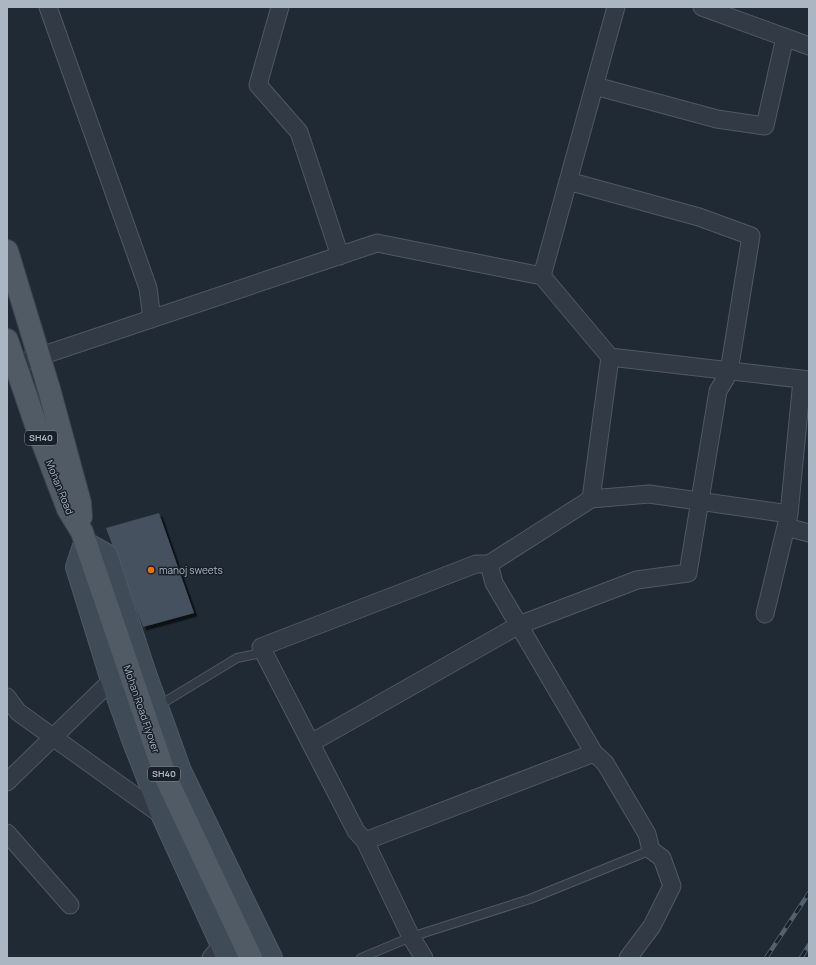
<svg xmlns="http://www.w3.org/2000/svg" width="816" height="965" font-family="Manrope,sans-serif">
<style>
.building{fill:#45515e;filter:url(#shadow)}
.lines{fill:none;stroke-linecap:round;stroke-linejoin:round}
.lane-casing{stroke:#4f5964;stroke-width:10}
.street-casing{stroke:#4f5964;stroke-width:19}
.secondary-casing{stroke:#4f5964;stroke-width:24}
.primary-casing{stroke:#3b444f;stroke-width:24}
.lane{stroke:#323b45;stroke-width:8}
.street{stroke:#323b45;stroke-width:17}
.secondary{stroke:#404b58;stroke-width:22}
.primary{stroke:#505b65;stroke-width:22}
.rail-casing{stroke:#54606c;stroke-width:4.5}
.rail{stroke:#182029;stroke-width:3;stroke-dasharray:9;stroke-linecap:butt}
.food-dot{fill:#e8710a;stroke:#182029;stroke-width:1.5}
.labels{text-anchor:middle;stroke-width:3;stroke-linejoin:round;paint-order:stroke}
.shield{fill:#182029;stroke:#7f8995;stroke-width:1}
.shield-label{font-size:9px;font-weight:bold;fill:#abb6c3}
.street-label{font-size:10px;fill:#abb6c3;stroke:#182029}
.poi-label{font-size:10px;fill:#abb6c3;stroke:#182029;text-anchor:start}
</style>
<defs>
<filter id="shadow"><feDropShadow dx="3.5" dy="3.5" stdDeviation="0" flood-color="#0009"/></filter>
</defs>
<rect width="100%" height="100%" fill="#1f2a34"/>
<path class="building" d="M 159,513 L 194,613 L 143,627 L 106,528 Z"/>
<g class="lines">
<defs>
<path id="lane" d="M 158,706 L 237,658 L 257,654 L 261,647
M 361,958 L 411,937 L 530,899 L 651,850"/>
<path id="street" d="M 48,7 L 148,288 L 152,319
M 280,7 L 258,85 L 299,132 L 340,256
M 702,7 L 809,46
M 595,86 L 717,119 L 765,126 L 785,37
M 542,276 L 610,357 L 809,380
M 14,365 L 377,243 L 542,276 L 616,7
M 591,499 L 610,357
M 786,527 L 809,533
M 489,564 L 591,499 L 649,494 L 789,514
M 765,614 L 789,514 L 802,380
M 7,697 L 18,712 L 163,816
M 311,743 L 519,625 L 637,580 L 688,573 L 718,391 L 730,371 L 730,365 L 751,236 L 699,217 L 568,181
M 7,782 L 112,680
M 7,833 L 70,905
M 365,841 L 594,753
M 211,958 L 222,945
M 424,958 L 411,937 L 365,841 L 356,831 L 261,647 L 476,564 L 489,564 L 494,583 L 594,753 L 605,763 L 647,834 L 651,850 L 662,858 L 672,886 L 652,926 L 628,958"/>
<path id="secondary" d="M 228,958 L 163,816 L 134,742 L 112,680 L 77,567 L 85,543 L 106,555 L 144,671 L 180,771 L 271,958"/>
<path id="primary" d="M 7,251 L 49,389 L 80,503 L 81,517
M 7,340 L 36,425 L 68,509 L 82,532 L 166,778 L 251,958"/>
</defs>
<use href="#lane" class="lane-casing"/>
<use href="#street" class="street-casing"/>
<use href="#secondary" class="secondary-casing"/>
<use href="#primary" class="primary-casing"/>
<use href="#lane" class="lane"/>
<use href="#street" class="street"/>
<use href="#secondary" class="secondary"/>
<use href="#primary" class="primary"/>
<defs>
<path id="rail" d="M 766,958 L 809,893
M 801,958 L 809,945"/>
</defs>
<use href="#rail" class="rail-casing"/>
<use href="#rail" class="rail"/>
</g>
<circle class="food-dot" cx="151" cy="570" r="4"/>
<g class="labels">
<g class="shield">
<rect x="25" y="431" width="32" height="14" rx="3"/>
<rect x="148" y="767" width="32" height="14" rx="3"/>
</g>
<g class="shield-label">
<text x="41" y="441">SH40</text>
<text x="164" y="777">SH40</text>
</g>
<g class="street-label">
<text transform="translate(60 487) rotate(68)" y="4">Mohan Road</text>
<text transform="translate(142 709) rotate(71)" y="4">Mohan Road Flyover</text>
</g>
<g class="poi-label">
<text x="159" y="574">manoj sweets</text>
</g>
</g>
<rect width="816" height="965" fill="none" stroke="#abb6c3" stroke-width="16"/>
</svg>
